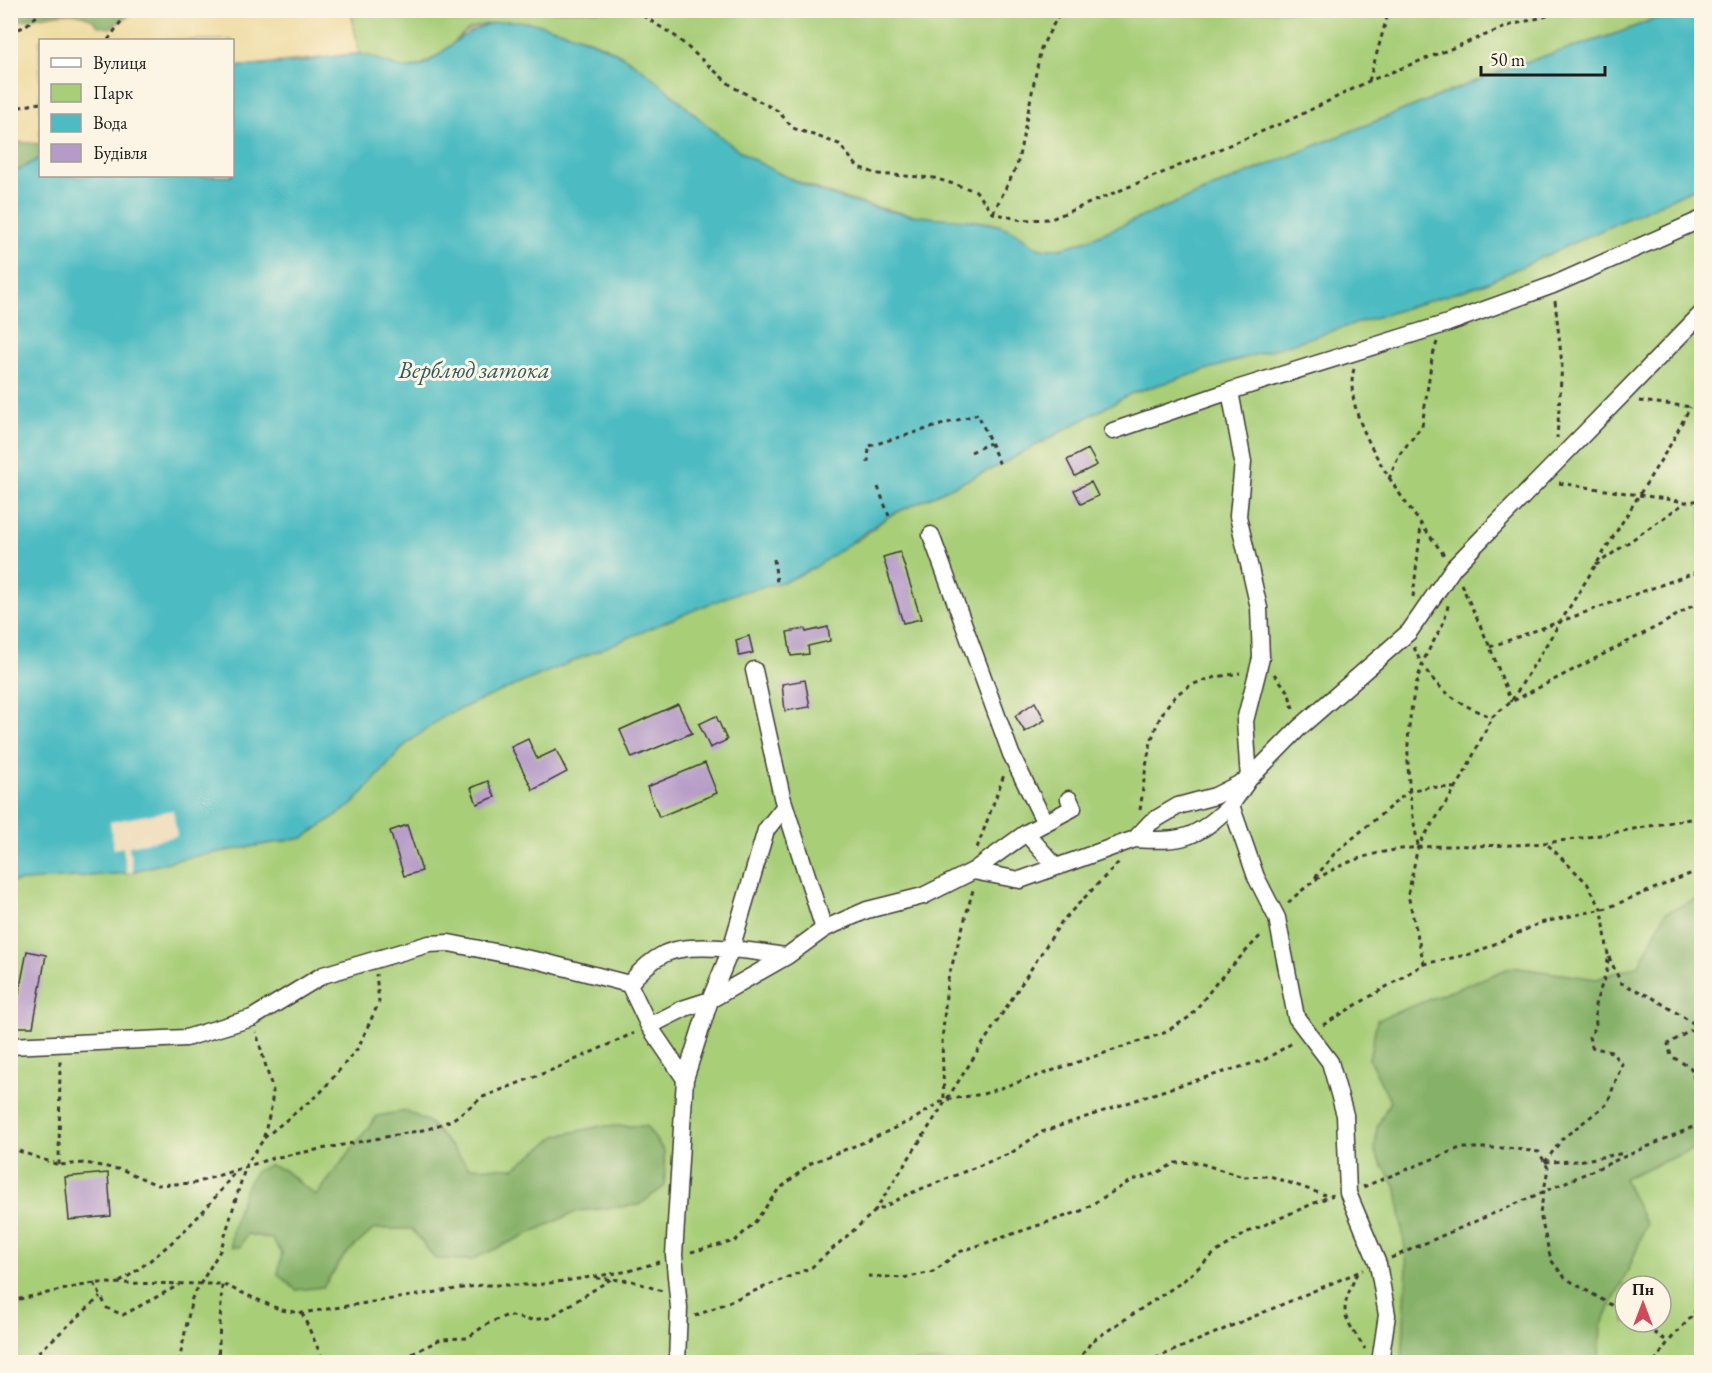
<svg xmlns="http://www.w3.org/2000/svg" width="1712" height="1373" font-family="'EB Garamond',serif">
<style>
.green{fill:#a8ce78;stroke:#62754a;stroke-width:1.5;fill-rule:evenodd}
.forest{fill:#86b168;stroke:#516642;stroke-width:1.5}
.sand{fill:#eeda9e;stroke:#857b5d;stroke-width:1.5}
.water{fill:#4dbcc2;stroke:#346c6f;stroke-width:1.5}
.pier{fill:#efddbb}
.building{fill:#b69bc7}
.lines{fill:none;stroke-linecap:round;stroke-linejoin:round}
.minor-casing{stroke:#3c3934;stroke-width:19}
.path{stroke:#3c3934;stroke-width:3;stroke-dasharray:4.5 4.5;stroke-linecap:butt}
.minor{stroke:#fff;stroke-width:16}
.labels{text-anchor:middle;stroke-width:6;stroke-linejoin:round;paint-order:stroke}
.water-label{font-size:24px;font-style:italic;fill:#305c5e;stroke:#fcf5e5}
</style>
<rect width="100%" height="100%" fill="#fcf5e5"/>
<filter id="ink" filterUnits="userSpaceOnUse"><feTurbulence type="fractalNoise" baseFrequency=".0167" numOctaves="2"/><feDisplacementMap in="SourceGraphic" scale="12" xChannelSelector="R" yChannelSelector="G"/><feConvolveMatrix kernelMatrix="1 2 1 2 8 2 1 2 1" color-interpolation-filters="sRGB"/></filter>
<filter id="wash" filterUnits="userSpaceOnUse"><feTurbulence type="fractalNoise" baseFrequency=".008" numOctaves="4" result="noise"/><feDisplacementMap in="SourceGraphic" scale="24" xChannelSelector="R" yChannelSelector="G"/><feGaussianBlur stdDeviation="1.35" result="paint"/><feColorMatrix in="noise" values="0 0 0 0 0 0 0 0 0 0 0 0 0 0 0 0 0 1.4 0 .05"/><feComposite in="paint" operator="in"/></filter>
<g filter="url(#wash)">
<rect width="100%" height="100%" fill="#efddbb"/>
<path class="green" d="M 351,11 L 1670,11 C 1618,38 1558,49 1504,70 C 1363,126 1222,183 1082,242 C 1023,262 1037,233 991,223 C 969,219 946,220 924,217 C 856,205 791,185 733,148 C 722,141 712,131 703,122 C 668,91 634,56 590,40 C 558,28 502,14 470,29 C 462,33 454,43 446,49 C 409,78 400,69 359,54 Z
M 1701,185 L 1701,1362 L 11,1362 L 11,882 L 127,873 L 183,858 L 303,838 L 353,804 L 405,745 L 445,715 L 858,540 L 889,516 L 1000,465 L 1132,393 L 1483,284 ZM 1625,1286 L 1661,1286 L 1661,1322 L 1625,1322 Z"/>
<path class="forest" d="M 11,11 L 136,11 L 110,28 L 11,22 Z
M 10,141 L 40,144 L 40,158 L 11,175 Z
M 1701,897 L 1701,1146 L 1624,1178 L 1646,1225 L 1631,1264 L 1601,1326 L 1599,1362 L 1402,1362 L 1407,1266 L 1397,1189 L 1375,1153 L 1377,1127 L 1390,1101 L 1369,1059 L 1377,1020 L 1512,967 L 1597,979 L 1639,965 L 1665,913 Z
M 406,1111 L 429,1122 L 469,1167 L 514,1168 L 557,1136 L 600,1126 L 646,1126 L 664,1151 L 665,1186 L 639,1205 L 578,1211 L 471,1260 L 435,1259 L 412,1229 L 374,1229 L 345,1255 L 323,1287 L 296,1290 L 278,1274 L 282,1253 L 272,1239 L 247,1234 L 240,1247 L 232,1247 C 227,1235 246,1181 256,1172 C 259,1169 265,1167 269,1165 L 284,1170 L 316,1196 L 377,1116 Z"/>
<path class="sand" d="M 136,11 L 351,11 L 359,54 L 233,67 L 232,40 L 40,40 L 40,144 L 11,141 L 11,22 C 38,20 79,1 98,26 L 110,28 Z"/>
<path class="water" d="M 1670,11 L 1701,11 L 1701,185 L 1483,284 L 1132,393 L 1000,465 L 889,516 L 814,568 L 787,581 L 737,593 L 699,608 L 445,715 L 405,745 L 353,804 L 303,838 L 183,858 L 127,873 L 11,882 L 10,175 L 40,158 L 40,176 L 232,176 L 233,67 C 257,65 282,64 307,61 C 323,59 341,54 358,54 C 380,55 397,75 420,66 C 431,63 442,52 451,45 C 482,20 508,16 546,26 C 582,36 618,50 647,73 C 684,102 715,138 756,161 C 807,191 869,211 928,217 C 949,219 972,219 993,224 C 1038,234 1023,262 1082,242 C 1222,183 1363,126 1504,70 C 1558,49 1618,38 1670,11 Z"/>
<path class="pier" d="M 173,810 L 177,836 L 129,846 L 133,872 L 127,873 L 123,847 L 114,849 L 110,822 Z"/>
<g id="blocks">
<path class="building" d="M 1088,449 L 1097,465 L 1075,476 L 1067,460 Z
M 1091,482 L 1098,496 L 1081,504 L 1074,490 Z
M 900,552 L 921,619 L 903,623 L 883,557 Z
M 828,627 L 830,641 L 808,646 L 809,654 L 791,656 L 787,632 L 805,629 L 806,632 Z
M 749,636 L 753,653 L 739,656 L 736,640 Z
M 805,680 L 810,707 L 785,711 L 782,684 Z
M 1035,702 L 1045,720 L 1025,732 L 1015,716 Z
M 678,704 L 692,733 L 632,758 L 620,730 Z
M 716,716 L 727,740 L 710,748 L 699,724 Z
M 528,739 L 537,759 L 556,750 L 567,772 L 533,790 L 511,747 Z
M 705,763 L 717,793 L 659,817 L 647,787 Z
M 488,781 L 495,797 L 477,804 L 471,788 Z
M 407,825 L 422,871 L 404,876 L 390,831 Z
M 27,951 L 46,955 L 33,1027 L 10,1027 L 10,1008 L 16,1008 Z
M 108,1173 L 111,1216 L 69,1220 L 65,1177 Z"/>
</g>
</g>
<g filter="url(#ink)">
<use href="#blocks" fill-opacity="0" stroke="#3c3934" stroke-width="1.5"/>
<g class="lines">
<defs>
<path id="minor" d="M 1230,391 L 1243,462 L 1238,516 L 1259,608 L 1261,658 L 1245,721 L 1249,779 L 1231,805 L 1256,877 L 1277,918 L 1296,1017 L 1330,1062 L 1345,1115 L 1348,1193 L 1378,1264 L 1387,1315 L 1380,1362
M 1113,431 L 1230,391 L 1448,323 L 1553,285 L 1702,219
M 931,535 L 1011,754 L 1045,823
M 754,670 L 782,797 L 824,929
M 1026,833 L 1056,867
M 1135,839 C 1183,842 1196,839 1231,805
M 973,871 L 1020,880 L 1135,839 L 1151,822 L 1178,806 L 1215,796 L 1249,779 L 1299,728 L 1409,632 L 1454,567 L 1702,313
M 629,984 L 649,1026 L 685,1079
M 649,1026 L 685,1008 L 710,1000 L 731,949 L 766,830 L 785,806
M 10,1046 L 186,1038 L 252,1018 L 323,975 L 429,944 L 449,943 L 540,961 L 629,984 C 639,972 650,961 664,954 C 691,940 756,952 787,956
M 677,1362 L 679,1308 L 674,1255 L 685,1079 L 710,1000 L 787,956 L 824,929 L 867,910 L 923,896 L 973,871 L 1026,833 L 1073,808 L 1069,799"/>
</defs>
<use href="#minor" class="minor-casing"/>
<path class="path" d="M 626,10 L 640,14 L 675,36 L 733,87 L 778,111 L 793,128 L 839,144 L 858,167 L 877,174 L 934,178 L 976,191 L 993,213 L 1022,220 L 1051,219 L 1292,119 L 1369,81 L 1511,25 L 1571,10
M 10,32 L 24,27 L 44,10
M 108,40 L 129,10
M 1369,81 L 1389,10
M 10,109 L 40,103
M 993,213 L 1017,166 L 1041,48 L 1061,10
M 1700,298 L 1702,257
M 1555,301 L 1562,364 L 1557,438
M 1354,369 C 1339,421 1414,514 1444,555
M 1639,401 L 1702,408
M 971,452 L 990,443
M 868,463 L 869,446 L 978,414 L 1000,465
M 1389,479 L 1399,455 L 1422,426 L 1432,358 L 1437,342
M 1559,483 L 1686,502 L 1702,500
M 878,487 L 889,516
M 774,559 L 777,583
M 1596,565 L 1686,502
M 1461,584 L 1490,647 L 1511,702
M 1413,597 L 1421,526
M 1414,647 C 1427,683 1457,705 1492,717
M 1490,647 L 1702,570
M 1274,674 L 1288,691 L 1294,712
M 1512,700 L 1672,442 L 1690,407
M 1140,810 C 1146,772 1147,720 1179,693 C 1194,680 1221,676 1240,673
M 1418,845 C 1406,784 1402,727 1421,668 C 1428,646 1445,628 1448,605
M 977,848 L 1004,775
M 1315,878 L 1334,854 L 1409,791 L 1427,787 L 1456,788
M 1288,903 C 1367,825 1455,854 1552,842 C 1602,836 1652,825 1702,817
M 1609,957 L 1621,983 L 1653,998 L 1693,1023 L 1693,1029 L 1668,1044 L 1671,1056 L 1691,1068 L 1702,1107
M 1424,964 L 1408,895 L 1418,846 L 1462,778 L 1492,717 L 1511,702 L 1662,624 L 1702,600
M 1323,1025 L 1424,964 L 1475,953 L 1540,923 L 1607,908 L 1702,869
M 944,1098 L 942,1043 L 947,983 L 973,890
M 264,1138 L 321,1092 L 358,1048 L 379,1002 L 376,974
M 10,1148 L 59,1165 L 85,1163 L 123,1170 L 157,1185 L 195,1183 L 273,1158 L 428,1129 L 452,1120 L 483,1097 L 557,1068 L 634,1033
M 1545,1162 L 1563,1138 L 1607,1104 L 1622,1064 L 1611,1052 L 1592,1047 L 1589,1037 L 1596,1027 L 1595,1005 L 1607,970 L 1608,955 L 1602,910 L 1587,883 L 1547,844
M 1545,1162 L 1578,1161 L 1626,1153
M 59,1165 L 60,1059
M 1363,1187 L 1460,1148 L 1507,1148 L 1539,1152 L 1548,1168 L 1540,1214 L 1551,1260 L 1565,1278 L 1625,1313
M 874,1212 L 1062,921 L 1119,862
M 691,1252 L 735,1241 L 755,1222 L 778,1190 L 811,1163 L 867,1141 L 914,1119 L 944,1100 L 983,1094 L 1164,1033 L 1191,1016 L 1217,982 L 1263,933
M 1391,1258 L 1702,1123
M 1357,1273 C 1339,1315 1341,1311 1365,1349
M 868,1276 L 903,1278 L 933,1272 L 959,1252 L 1081,1211 L 1132,1180 L 1155,1174 L 1175,1163 L 1196,1162 L 1243,1177 L 1270,1176 L 1325,1195
M 596,1278 L 632,1281 L 662,1291
M 120,1282 C 168,1250 203,1216 237,1169
M 94,1283 L 107,1308 L 123,1315 L 179,1285
M 10,1301 L 94,1283 L 222,1284 L 281,1310 L 302,1313 L 482,1285 L 536,1285 L 585,1278 L 629,1271 L 659,1262
M 302,1313 L 324,1362
M 695,1316 L 812,1267 L 873,1213 L 906,1195 L 1011,1153 L 1042,1132 L 1177,1086 L 1264,1060 L 1294,1042
M 1639,1322 L 1668,1342
M 23,1362 L 41,1350 L 100,1297
M 179,1362 L 192,1298 L 221,1249 L 246,1165 L 263,1140 L 271,1108 L 273,1091 L 256,1032
M 218,1362 L 222,1284
M 396,1362 L 441,1339 L 467,1338 L 487,1324 L 508,1315 L 528,1320 L 549,1318 L 611,1279
M 1077,1362 L 1092,1341 L 1182,1282 L 1215,1253 L 1248,1232 L 1333,1195
M 1147,1362 L 1363,1270
M 1655,1362 L 1668,1342 L 1693,1315 L 1702,1295"/>
<use href="#minor" class="minor"/>
</g>
</g>
<g class="labels">
<g class="water-label">
<text x="474" y="378">Верблюд затока</text>
</g>
</g>
<rect width="1712" height="1373" fill="none" stroke="#fcf5e5" stroke-width="36"/>
<rect x="39" y="39" width="195" height="138" fill="#fcf5e5" stroke="#a29e95" stroke-width="1.5"/>
<rect x="51" y="58" width="30" height="9" fill="#ffffff" stroke="#a29e95" stroke-width="1.5"/>
<text x="93" y="69" font-size="18" fill="#1c1c1c">Вулиця</text>
<rect x="51" y="84" width="30" height="18" fill="#a8ce78" stroke="#a29e95" stroke-width="1.5"/>
<text x="93" y="99" font-size="18" fill="#1c1c1c">Парк</text>
<rect x="51" y="114" width="30" height="18" fill="#4dbcc2" stroke="#a29e95" stroke-width="1.5"/>
<text x="93" y="129" font-size="18" fill="#1c1c1c">Вода</text>
<rect x="51" y="144" width="30" height="18" fill="#b69bc7" stroke="#a29e95" stroke-width="1.5"/>
<text x="93" y="159" font-size="18" fill="#1c1c1c">Будівля</text>
<g transform="translate(1643 1304)"><circle r="28" fill="#fcf5e5" stroke="#a29e95" stroke-width="1.5"/>
<path d="M0-4.5L10 22L0 15L-10 22Z" fill="#d1495b"/>
<text y="-9" font-size="16" font-weight="bold" text-anchor="middle" fill="#1c1c1c">Пн</text>
</g>
<path d="M1481 66v9h124v-9" fill="none" stroke="#1c1c1c" stroke-width="3"/>
<text x="1490" y="66" font-size="18" fill="#1c1c1c" stroke="#fcf5e5" stroke-width="4.5" paint-order="stroke">50 m</text>
</svg>
